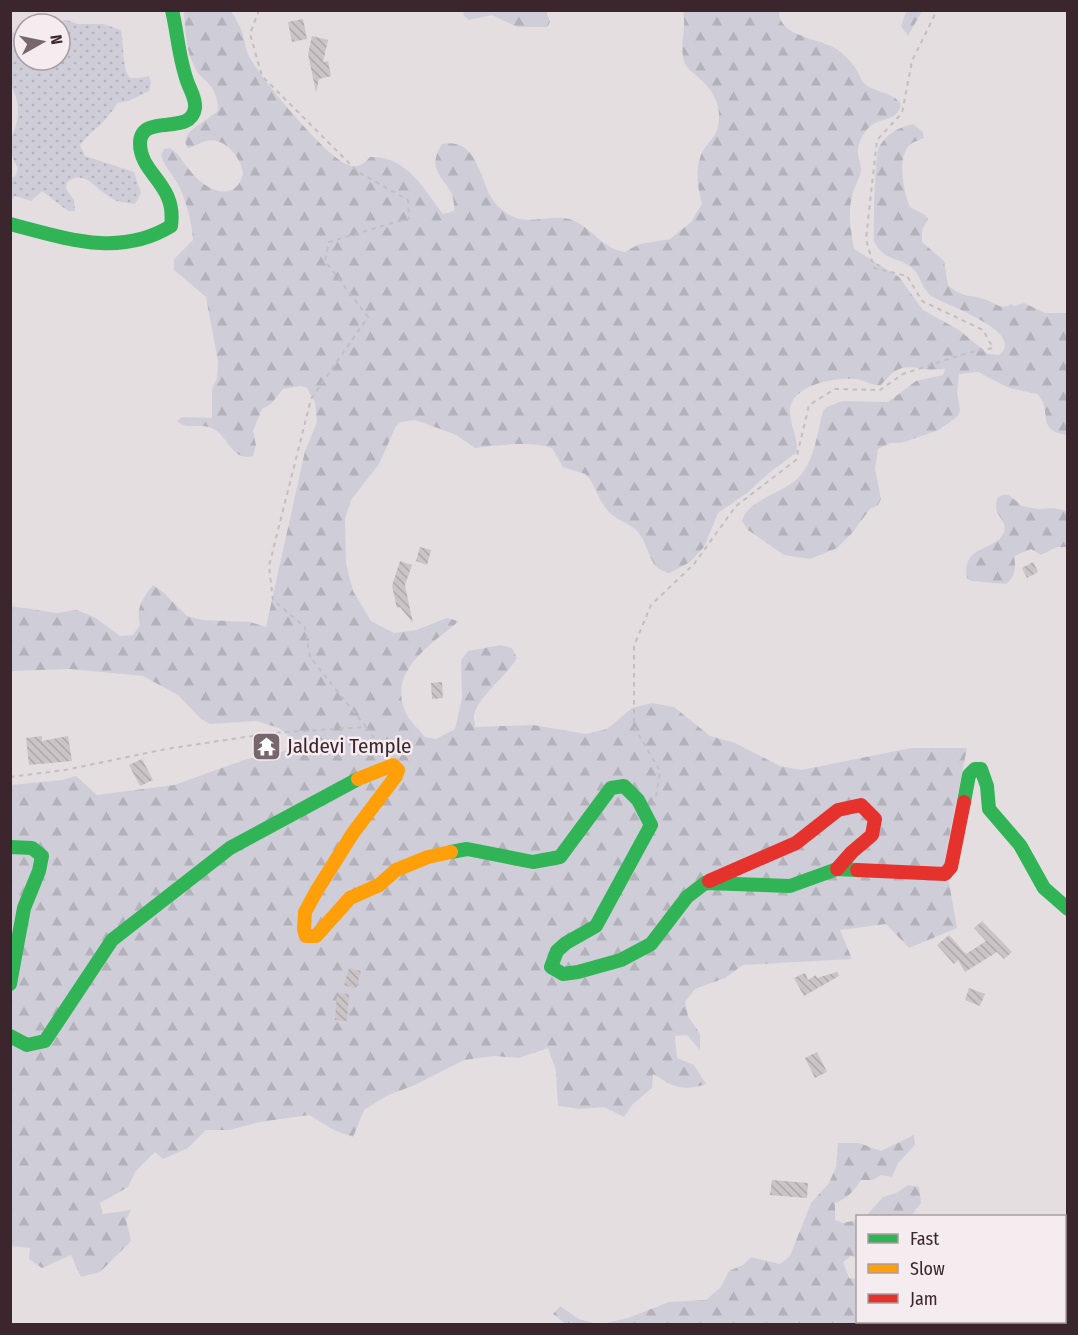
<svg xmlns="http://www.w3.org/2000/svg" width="1078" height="1335" font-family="'Fira Sans Condensed',sans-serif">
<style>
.green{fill:url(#green-dots)}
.forest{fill:url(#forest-firs)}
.building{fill:url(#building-back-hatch)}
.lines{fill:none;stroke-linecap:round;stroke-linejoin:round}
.street-casing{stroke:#bfbbbc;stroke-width:18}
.path{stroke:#c3bebf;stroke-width:2;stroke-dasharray:4.5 4.5;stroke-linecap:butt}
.street{stroke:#f1eeef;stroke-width:15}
.fast{stroke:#30b455;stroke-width:14}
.slow{stroke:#ff9f0a;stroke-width:14}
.jam{stroke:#e5322d;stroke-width:14}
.labels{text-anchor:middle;stroke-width:5;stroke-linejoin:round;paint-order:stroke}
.poi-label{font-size:21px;fill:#3c262d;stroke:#f4ecee;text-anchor:start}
</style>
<defs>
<pattern id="green-dots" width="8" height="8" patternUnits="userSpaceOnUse" patternTransform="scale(1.5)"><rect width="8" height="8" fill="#cfced8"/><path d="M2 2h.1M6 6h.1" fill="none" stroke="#b3b1ba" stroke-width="1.8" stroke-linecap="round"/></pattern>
<pattern id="forest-firs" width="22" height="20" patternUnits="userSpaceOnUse" patternTransform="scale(1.5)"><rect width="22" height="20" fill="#cfced8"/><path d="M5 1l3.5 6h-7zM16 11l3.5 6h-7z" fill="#b3b1ba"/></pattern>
<pattern id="building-back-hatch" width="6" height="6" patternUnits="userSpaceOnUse" patternTransform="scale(1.5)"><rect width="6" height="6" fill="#cbc4c7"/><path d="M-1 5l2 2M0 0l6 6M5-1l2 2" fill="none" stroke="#afa8ab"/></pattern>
</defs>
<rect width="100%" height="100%" fill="#e4dee1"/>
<path class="green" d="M 66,20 L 78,24 L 103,24 L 121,30 C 124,44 122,69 130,78 L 140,78 L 149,76 L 151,83 L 149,91 L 129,101 L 117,103 C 108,121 92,130 80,145 L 85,156 L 134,172 L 141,193 L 135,204 C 125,203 116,202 108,196 C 94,187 84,169 67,182 L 66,189 L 74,200 L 75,211 L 68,211 L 42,191 L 31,201 L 15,196 L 11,200 L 11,178 L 16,175 L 18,168 C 0,138 19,136 18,110 C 18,99 14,93 11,84 C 8,74 10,44 11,32 L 24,31 L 24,60 L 60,60 L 60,24 L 45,24 Z"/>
<path class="forest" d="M 907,10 L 922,11 L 908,36 L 901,26 Z
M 184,11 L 231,11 C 235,18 241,27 243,35 C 245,43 246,51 250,58 C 263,81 323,153 346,164 C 357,169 363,165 370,157 C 406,155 424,189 443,214 L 454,211 C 457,178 421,178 442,144 C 482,137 478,188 499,207 C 524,231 543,213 569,219 C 585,223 594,237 607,245 C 612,249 618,250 624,252 L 640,244 L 670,239 L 691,222 L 702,204 C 698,188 695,174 700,158 C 706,139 720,140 719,113 C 718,99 709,86 699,78 C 693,72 686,69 684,61 C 679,44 687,27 683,11 L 779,11 C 778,35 815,38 833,47 C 842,52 851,61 856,69 C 860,75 861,81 866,85 C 877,93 896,93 901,105 C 896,122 882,117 872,125 C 864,130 857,144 858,153 C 858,159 862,165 861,171 C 859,179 855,186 853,193 C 847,211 851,231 854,249 L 899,277 L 923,310 L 959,330 L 988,354 L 999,355 C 1028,332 943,304 931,296 C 922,289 921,276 912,268 C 899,256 885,263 874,241 C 873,228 875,155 879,147 C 887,133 898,128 913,124 L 923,132 L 924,138 C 919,140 911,142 908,147 C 897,161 904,192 910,207 L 925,215 L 928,219 L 922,230 L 922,242 L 944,261 L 948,285 C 962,298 968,294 984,299 C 994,302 1001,311 1011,304 L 1015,306 L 1024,303 L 1045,313 L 1067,313 L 1067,435 C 1034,430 1054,410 1037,394 L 1009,388 L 978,372 L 959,374 L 957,392 L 960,410 L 958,416 L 939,430 L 901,443 L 890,443 L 878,449 L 875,469 L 881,499 L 878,505 L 870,509 L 852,533 L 837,548 L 810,559 L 784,555 L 748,530 L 742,521 C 746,500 787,492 800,476 C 815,458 817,434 823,411 L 827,407 L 842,401 L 888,402 L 916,381 L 943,375 L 945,369 C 938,369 931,370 924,369 C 901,365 897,367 881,385 C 872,386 864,380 855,379 C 835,377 790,385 790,411 C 790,425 798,437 797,452 L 769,473 L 747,493 L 718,513 L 704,547 L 690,562 L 670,573 C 648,570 650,546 638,532 C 631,524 619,521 611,514 C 600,504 597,490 589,478 L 585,474 L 563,467 L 552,448 C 528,441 500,445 475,448 L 456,435 L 424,423 L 414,420 L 401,422 L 396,426 L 379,464 L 351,500 L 345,519 L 346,563 L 353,591 L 371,621 L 394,633 L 416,630 L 447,618 L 459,621 C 432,644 388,670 405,711 C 408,720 419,729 425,737 L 436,739 L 455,729 L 462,698 L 461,660 L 468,651 L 501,645 L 512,648 L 517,658 C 508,675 474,700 474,717 C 474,720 475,723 475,727 L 533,725 L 586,734 L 607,729 L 632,708 L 652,703 L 674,707 L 710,736 L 735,743 L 780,766 L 801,770 L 911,748 L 967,748 L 945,859 L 957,928 L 909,948 L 886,924 L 840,930 L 852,959 L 743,965 L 725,978 L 695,989 L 685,1002 L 688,1016 L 700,1034 L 700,1050 L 687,1035 L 675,1036 L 677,1058 L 694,1065 L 706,1084 C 682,1092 674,1087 653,1074 L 652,1088 L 632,1105 L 624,1117 L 604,1107 L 581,1109 L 558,1106 L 556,1071 L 548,1048 L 519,1058 L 494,1056 L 464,1060 L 415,1085 L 388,1095 L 364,1110 L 353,1137 L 334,1130 L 309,1115 L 260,1122 L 230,1130 L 206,1130 L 188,1148 L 163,1159 L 155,1152 L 135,1172 L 128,1187 L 100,1203 L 103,1214 L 131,1210 L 126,1220 L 131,1241 L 100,1272 L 81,1277 L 71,1255 L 42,1268 L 29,1259 L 30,1248 L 11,1246 L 11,785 L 62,780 L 76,776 L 97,795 L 174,785 L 247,759 L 289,750 L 295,741 L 279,728 L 256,721 L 210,724 L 201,719 L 178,695 L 143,676 L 70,669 L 11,671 L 11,606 L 57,613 L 77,610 L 96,618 L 120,636 L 133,635 L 140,625 C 136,608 142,599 153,585 L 163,592 L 187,616 L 202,620 L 250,622 L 266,627 L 305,451 L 317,422 L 315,403 L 307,388 L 301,386 L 283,389 L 271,404 L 262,409 L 253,431 L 256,445 L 253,456 C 235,462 228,440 217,431 C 203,420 188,432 177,421 L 182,417 L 212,418 L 212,389 L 217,378 L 218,362 L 206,297 L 174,270 L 174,259 L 193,240 C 192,223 187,204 180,188 C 174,176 165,168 161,155 L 164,149 L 170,148 C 180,154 184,164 192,173 C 206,190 235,204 243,174 C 242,159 224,136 207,141 C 200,142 195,147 188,148 C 176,132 210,121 218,110 C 218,101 215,91 209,84 C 205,79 199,76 196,70 C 186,53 185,30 184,11 Z
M 463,11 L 546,11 L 550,22 L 547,27 L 517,27 L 492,15 L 469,20 L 464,16 Z
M 1002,495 L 1009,495 L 1022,506 L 1037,509 L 1054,508 L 1067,511 L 1067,547 L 1057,547 L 1041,555 L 1031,549 L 1014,556 C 1016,567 1016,576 1006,584 L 971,581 L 967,578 C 961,545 995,551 1003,534 C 1009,523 997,517 996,508 C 996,504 997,501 997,498 Z
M 914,1135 L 915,1145 L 898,1163 L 892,1177 L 881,1175 L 873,1180 L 861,1180 C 854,1191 848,1198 835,1203 L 835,1220 L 843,1223 L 857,1220 L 857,1258 L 851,1256 L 843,1262 L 849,1278 L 857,1279 L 857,1301 L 855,1305 L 857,1310 L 858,1322 L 872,1322 L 877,1324 L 880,1322 L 1064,1322 L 1065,1300 L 1067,1301 L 1067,1324 L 601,1324 L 628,1318 L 669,1302 L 706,1300 L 721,1287 L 729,1271 L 743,1265 L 751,1257 L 780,1264 L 790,1256 L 811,1203 L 829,1183 L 836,1167 L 838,1143 L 859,1143 L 881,1151 Z
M 908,1185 L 919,1187 L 921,1203 L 911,1216 L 866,1216 L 883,1197 L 896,1193 Z
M 560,1306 L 579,1319 L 597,1324 L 566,1324 L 553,1314 Z"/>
<path class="building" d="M 303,19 L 307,39 L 292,42 L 288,22 Z
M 312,36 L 328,40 L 323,62 L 328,61 L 331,76 L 319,79 L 316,92 L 308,54 Z
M 420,547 L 431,550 L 427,565 L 416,561 Z
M 400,561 L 412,565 L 405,585 L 413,623 L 400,607 L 397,608 L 392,586 Z
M 1033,562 L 1038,572 L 1027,578 L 1022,568 Z
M 442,682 L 443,698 L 432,699 L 431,683 Z
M 42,736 L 42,741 L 68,736 L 72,761 L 29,765 L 26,738 Z
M 142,759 L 153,780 L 140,786 L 129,765 Z
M 982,921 L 1012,952 L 1004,959 L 997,952 L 965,972 L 958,960 L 954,964 L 937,945 L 949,935 L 966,954 L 986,941 L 974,928 Z
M 349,968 L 361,971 L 356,989 L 344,985 Z
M 837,972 L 839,976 L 804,996 L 794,978 L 805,973 L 808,980 L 816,975 L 817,978 Z
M 969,988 L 985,994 L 980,1006 L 965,1000 Z
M 337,993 L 349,994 L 347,1021 L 335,1020 Z
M 817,1052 L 827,1072 L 815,1078 L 805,1058 Z
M 772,1180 L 808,1183 L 807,1198 L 770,1195 Z"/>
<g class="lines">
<defs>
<path id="street" d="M 1064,1248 L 1065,1246
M 1064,1273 L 1068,1278"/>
</defs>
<use href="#street" class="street-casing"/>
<path class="path" d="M 259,10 L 250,34 L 262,76 L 358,172 L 408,200 L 409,218 L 329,242 L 325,261 L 368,317 L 311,399 L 269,566 L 273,600 L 305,627 L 310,657 L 366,727
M 10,777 L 65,770 L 166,749 L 272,733 L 366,727 L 382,749
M 656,796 L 660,771 L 634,727 L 634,646 L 651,605 L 694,564 L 736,506 L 796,460 L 809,405 L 835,389 L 880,390 L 903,374 L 967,353 L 993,348 L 983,330 L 922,301 L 907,276 L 874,268 L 866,239 L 877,140 L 902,113 L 912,61 L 937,10"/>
<use href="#street" class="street"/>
<path class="fast" d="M 10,224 C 65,238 119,258 171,226 C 177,183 140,175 140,143 C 141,112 191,137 195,108 C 196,100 192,93 189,86 C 179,62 178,35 172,10
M 964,802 L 969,775 L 975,769 L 981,769 L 987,786 L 989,809 L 1020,845 L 1044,888 L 1068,909
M 10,847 L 32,848 L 42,856 L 39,871 L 24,908 L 10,984
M 451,852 L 467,849 L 533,862 L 560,857 L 611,788 L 624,786 L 638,800 L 651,825 L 596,926 L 566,943 L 557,951 L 551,967 L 563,974 L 578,972 L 621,960 L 651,944 L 687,897 L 705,883 L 790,886 L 837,869 L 857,870
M 10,1036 L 27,1045 L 45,1041 L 112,940 L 230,848 L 358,779"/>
<path class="slow" d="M 358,779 L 393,765 L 398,770 L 396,776 L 353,833 L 317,890 L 305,912 L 304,929 L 306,936 L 316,936 L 350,898 L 379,885 L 396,870 L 428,857 L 451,852"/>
<path class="jam" d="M 857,870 L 945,874 L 951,867 L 964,802
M 709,881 L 796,843 L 838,810 L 861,805 L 875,819 L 872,835 L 852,852 L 837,869"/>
</g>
<defs>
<symbol id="temple-square" viewBox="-11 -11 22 22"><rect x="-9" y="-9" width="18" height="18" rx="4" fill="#77666c" stroke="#f4ecee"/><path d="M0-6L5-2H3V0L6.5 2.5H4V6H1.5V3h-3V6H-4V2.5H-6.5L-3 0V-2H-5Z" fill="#fff"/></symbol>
</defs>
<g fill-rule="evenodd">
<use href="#temple-square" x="250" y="730" width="33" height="33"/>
</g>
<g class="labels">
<g class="poi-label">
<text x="287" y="753">Jaldevi Temple</text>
</g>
</g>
<rect width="1078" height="1335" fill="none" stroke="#3c262d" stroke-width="24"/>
<rect x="856" y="1215" width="210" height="108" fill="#f4ecee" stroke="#aa9da1" stroke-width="1.5"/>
<rect x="868" y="1234" width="30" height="9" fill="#30b455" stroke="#aa9da1" stroke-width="1.5"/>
<text x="910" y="1245" font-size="18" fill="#3c262d">Fast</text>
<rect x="868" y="1264" width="30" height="9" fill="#ff9f0a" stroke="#aa9da1" stroke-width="1.5"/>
<text x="910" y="1275" font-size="18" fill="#3c262d">Slow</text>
<rect x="868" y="1294" width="30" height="9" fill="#e5322d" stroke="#aa9da1" stroke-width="1.5"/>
<text x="910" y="1305" font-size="18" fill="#3c262d">Jam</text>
<g transform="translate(42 42) rotate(81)"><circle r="28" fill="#f4ecee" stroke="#aa9da1" stroke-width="1.5"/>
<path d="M0-4.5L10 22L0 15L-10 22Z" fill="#77666c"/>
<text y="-9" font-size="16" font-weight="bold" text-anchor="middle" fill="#3c262d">N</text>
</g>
</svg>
